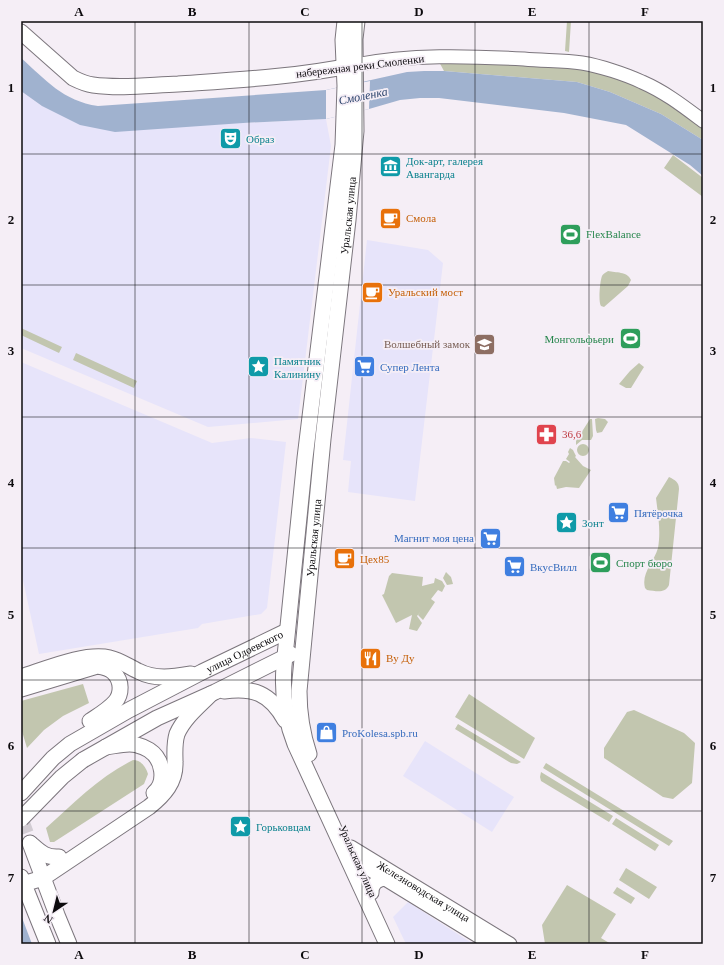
<svg xmlns="http://www.w3.org/2000/svg" width="724" height="965" font-family="'Times New Roman',serif">
<style>
.commercial{fill:#e7e4fa}
.green{fill:#c2c6af}
.water{fill:#a0b2cf}
.pier{fill:#f5eef6}
.lines{fill:none;stroke-linecap:round;stroke-linejoin:round}
.secondary-tunnel{stroke:#d2ccd3;stroke-width:15;stroke-dasharray:15 8;stroke-linecap:butt}
.tertiary-casing{stroke:#7c767d;stroke-width:15}
.secondary-casing{stroke:#7c767d;stroke-width:17}
.tertiary{stroke:#fff;stroke-width:13}
.secondary{stroke:#fff;stroke-width:15}
.secondary-bridge-casing{stroke:#7c767d;stroke-width:17;stroke-linecap:butt}
.secondary-bridge{stroke:#fff;stroke-width:15}
.grid{fill:none;stroke:#0d0b0e;stroke-width:1;stroke-opacity:0.55}
.labels{text-anchor:middle;stroke-width:3.5;stroke-linejoin:round;paint-order:stroke}
.street-label{font-size:11px;fill:#0d0b0e;stroke:#f5eef6}
.culture-label{font-size:11px;fill:#0d838f;stroke:#f5eef6;text-anchor:start}
.food-label{font-size:11px;fill:#c56008;stroke:#f5eef6;text-anchor:start}
.leisure-label{font-size:11px;fill:#27864d;stroke:#f5eef6;text-anchor:start}
.education-label{font-size:11px;fill:#785e54;stroke:#f5eef6;text-anchor:end}
.shop-label{font-size:11px;fill:#366cbe;stroke:#f5eef6;text-anchor:start}
.health-label{font-size:11px;fill:#be3a42;stroke:#f5eef6;text-anchor:start}
.water-label{font-size:12px;font-style:italic;fill:#28416a;stroke:#f5eef6}
.neatline{fill:none;stroke:#0d0b0e;stroke-width:1.5}
.grid-label{font-size:13px;text-anchor:middle;font-weight:bold;fill:#0d0b0e}
</style>
<rect width="100%" height="100%" fill="#f5eef6"/>
<path class="commercial" d="M 21,91 L 42,106 L 243,123 L 326,119 L 331,146 L 298,419 L 208,427 L 21,348 Z
M 367,240 L 428,250 L 443,263 L 415,501 L 348,492 L 351,461 L 343,460 Z
M 21,362 L 212,443 L 251,438 L 286,442 L 267,608 L 261,614 L 202,624 L 198,628 L 39,654 L 21,571 Z
M 425,741 L 514,797 L 492,832 L 403,776 Z
M 408,902 L 467,940 L 475,944 L 406,944 L 393,917 Z"/>
<path class="green" d="M 567,21 L 571,21 L 569,52 L 565,51 Z
M 438,60 L 579,66 L 625,82 L 670,101 L 703,125 L 703,140 L 661,114 L 610,92 L 577,82 L 444,71 Z
M 673,155 L 703,178 L 703,197 L 664,168 Z
M 608,271 C 616,273 627,271 631,280 L 628,286 L 604,307 L 601,306 C 598,302 600,281 602,276 C 604,273 605,273 608,271 Z
M 21,328 L 62,347 L 59,353 L 21,335 Z
M 76,353 L 137,381 L 134,388 L 73,360 Z
M 639,363 L 644,367 L 631,388 L 626,388 L 619,384 L 630,371 Z
M 598,418 L 605,419 L 608,422 L 602,432 L 597,433 L 596,430 L 595,419 Z
M 590,419 L 592,419 L 593,436 L 591,440 L 582,440 L 576,445 L 576,441 Z
M577 450a6 6 0 1 1 12 0a6 6 0 1 1-12 0Z
M 570,448 L 573,450 L 576,456 L 575,457 L 583,466 L 591,470 L 579,488 L 566,487 L 557,489 L 556,485 L 555,486 L 554,478 L 563,461 L 566,461 L 569,463 L 570,462 L 566,459 L 569,454 L 568,452 Z
M 669,477 C 675,480 679,482 679,489 L 669,585 C 665,594 656,591 647,590 L 645,588 C 641,573 654,562 658,548 C 661,531 658,515 656,498 Z
M 446,572 L 451,577 L 453,584 L 447,585 L 443,578 Z
M 392,573 L 423,577 L 422,586 L 434,583 L 435,578 L 442,581 L 445,586 L 442,592 L 438,590 L 431,599 L 435,602 L 423,620 L 418,615 L 421,611 L 417,616 L 422,623 L 417,631 L 409,629 L 412,615 L 396,623 L 382,595 L 384,594 L 389,576 Z
M 83,684 L 89,703 L 63,716 L 44,730 L 27,748 L 21,728 L 21,701 Z
M 469,694 L 535,738 L 524,759 L 455,717 Z
M 634,710 L 684,733 L 695,743 L 692,783 L 673,799 L 663,797 L 604,758 L 604,748 L 627,712 Z
M 458,724 L 521,762 L 517,764 L 511,763 L 455,729 Z
M 133,760 C 141,760 146,767 148,774 L 144,784 L 54,842 L 50,842 L 46,828 C 74,803 99,777 133,760 Z
M 546,763 L 673,841 L 669,846 L 543,768 Z
M 541,772 L 613,816 L 609,822 L 541,781 L 540,777 Z
M 616,818 L 659,845 L 655,851 L 612,824 Z
M 626,868 L 657,887 L 649,899 L 619,880 Z
M 567,885 L 616,914 L 601,938 L 611,944 L 545,944 L 542,925 Z
M 617,887 L 635,898 L 631,904 L 613,893 Z"/>
<path class="water" d="M 21,58 C 46,80 63,101 98,106 L 326,90 L 407,72 L 424,71 L 444,71 L 577,82 L 610,92 L 661,114 L 703,140 L 703,176 L 690,165 L 626,125 L 564,113 L 439,98 L 420,98 L 400,100 L 369,109 L 326,119 L 243,123 L 115,132 L 80,125 L 42,106 L 21,91 Z
M 21,915 L 32,944 L 21,944 Z"/>
<path class="pier" d="M 370,81 L 369,109 L 326,119 L 326,90 Z"/>
<g class="lines">
<path class="secondary-tunnel" d="M 21,819 L 30,843"/>
<defs>
<g id="tertiary">
<path d="M 355,65 C 411,54 468,56 524,59 C 543,61 563,60 582,63 C 600,66 625,74 642,82 C 665,92 683,106 703,121"/>
<path id="s1" d="M 344,847 L 351,847 L 510,944"/>
<path d="M 345,848 L 359,863 L 491,944"/>
<path d="M 372,893 C 372,884 377,880 385,879"/>
</g>
<g id="secondary">
<path d="M 345,21 L 343,40 L 345,86 L 343,145 L 305,458 L 284,666 C 282,693 285,719 295,744 L 387,944"/>
<path d="M 21,32 L 73,78 C 79,81 85,84 93,85 C 121,89 150,85 178,84 C 236,80 296,77 354,65"/>
<path d="M 21,677 C 46,669 85,652 110,658 C 120,660 129,667 138,671 C 155,680 173,677 191,674"/>
<path d="M 21,689 L 97,666 C 103,667 110,668 114,673 C 122,681 122,694 115,702 C 108,710 99,715 90,721"/>
<path d="M 224,691 C 253,687 270,693 285,720"/>
<path d="M 106,747 C 115,746 128,742 137,745 C 141,746 146,748 149,750 C 163,759 167,782 154,793"/>
<path id="s2" d="M 309,754 C 302,733 299,713 299,691 L 323,439 L 348,220 L 356,131 L 355,39 L 357,21"/>
<path d="M 83,760 L 157,718 L 215,692 L 291,654"/>
<path id="s3" d="M 21,793 L 53,758 L 70,744 L 129,710 L 202,672 L 287,631"/>
<path d="M 30,843 L 57,915 L 69,944"/>
<path d="M 31,844 C 40,852 46,858 59,857"/>
<path d="M 21,877 L 48,944"/>
<path d="M 23,884 L 43,878 L 149,807 C 164,795 176,782 175,762 C 175,752 174,744 177,734 C 184,718 199,706 211,694"/>
</g>
</defs>
<use href="#tertiary" class="tertiary-casing"/>
<use href="#secondary" class="secondary-casing"/>
<use href="#tertiary" class="tertiary"/>
<use href="#secondary" class="secondary"/>
<defs>
<path id="secondary-bridge" d="M 21,819 L 62,777 L 83,760"/>
</defs>
<use href="#secondary-bridge" class="secondary-bridge-casing"/>
<use href="#secondary-bridge" class="secondary-bridge"/>
</g>
<path class="grid" d="M 135,21 L 135,944M 249,21 L 249,944M 362,21 L 362,944M 475,21 L 475,944M 589,21 L 589,944M 21,154 L 703,154M 21,285 L 703,285M 21,417 L 703,417M 21,548 L 703,548M 21,680 L 703,680M 21,811 L 703,811"/>
<defs>
<symbol id="theatre-square" viewBox="-11 -11 22 22"><rect x="-9" y="-9" width="18" height="18" rx="4" fill="#0f9aa8" stroke="#f5eef6"/><path d="M-5-5.5Q0-4 5-5.5V0Q5 5 0 6Q-5 5-5 0ZM-3.3-2.5H-1v1.5H-3.3ZM1-2.5H3.3v1.5H1ZM-2.8 1Q0 5.5 2.8 1Z" fill="#fff"/></symbol>
<symbol id="museum-square" viewBox="-11 -11 22 22"><rect x="-9" y="-9" width="18" height="18" rx="4" fill="#0f9aa8" stroke="#f5eef6"/><path d="M0-6L6-3V-2H-6V-3ZM-5-1h2V3h-2ZM-1-1h2V3h-2ZM3-1h2V3H3ZM-6 4H6V6H-6Z" fill="#fff"/></symbol>
<symbol id="cafe-square" viewBox="-11 -11 22 22"><rect x="-9" y="-9" width="18" height="18" rx="4" fill="#e8710a" stroke="#f5eef6"/><path d="M-5.5-4.5H6V0H3Q3 3.5 0 3.5H-2.5Q-5.5 3.5-5.5 0ZM3-3.2v2h1.7v-2ZM-6 4.5H4V6H-6Z" fill="#fff"/></symbol>
<symbol id="stadium-square" viewBox="-11 -11 22 22"><rect x="-9" y="-9" width="18" height="18" rx="4" fill="#2e9e5b" stroke="#f5eef6"/><path d="M0-5a6.5 5 0 1 0 0 10a6.5 5 0 1 0 0-10ZM-3.5-1.8h7v3.6h-7Z" fill="#fff"/></symbol>
<symbol id="school-square" viewBox="-11 -11 22 22"><rect x="-9" y="-9" width="18" height="18" rx="4" fill="#8d6e63" stroke="#f5eef6"/><path d="M0-5L7-2L0 1L-7-2ZM-4 1L0 2.5L4 1V4Q0 6-4 4Z" fill="#fff"/></symbol>
<symbol id="sight-square" viewBox="-11 -11 22 22"><rect x="-9" y="-9" width="18" height="18" rx="4" fill="#0f9aa8" stroke="#f5eef6"/><path d="M0-6L1.8-2.2L6-1.7L2.9 1.2L3.7 5.4L0 3.3L-3.7 5.4L-2.9 1.2L-6-1.7L-1.8-2.2Z" fill="#fff"/></symbol>
<symbol id="supermarket-square" viewBox="-11 -11 22 22"><rect x="-9" y="-9" width="18" height="18" rx="4" fill="#3f7fe0" stroke="#f5eef6"/><path d="M-6-5.5h2.5l.6 2H6L4.5 2H-2.5L-4.4-4H-6ZM-1.5 3.2a1.3 1.3 0 1 0 .1 0ZM3 3.2a1.3 1.3 0 1 0 .1 0Z" fill="#fff"/></symbol>
<symbol id="pharmacy-square" viewBox="-11 -11 22 22"><rect x="-9" y="-9" width="18" height="18" rx="4" fill="#e0444e" stroke="#f5eef6"/><path d="M-2-6h4v4h4v4h-4v4h-4v-4h-4v-4h4Z" fill="#fff"/></symbol>
<symbol id="restaurant-square" viewBox="-11 -11 22 22"><rect x="-9" y="-9" width="18" height="18" rx="4" fill="#e8710a" stroke="#f5eef6"/><path d="M-5-6h1v4h1v-4h1v4h1v-4h1v5L-1.5 .5V6h-2V.5L-5-1ZM5-6V6H3V1.5H1.5Q1.5-4 5-6Z" fill="#fff"/></symbol>
<symbol id="shop-square" viewBox="-11 -11 22 22"><rect x="-9" y="-9" width="18" height="18" rx="4" fill="#3f7fe0" stroke="#f5eef6"/><path d="M-5-2.5h2.3a2.7 3.5 0 0 1 5.4 0H5L5.5 6h-11ZM-1.5-2.5h3a1.5 2.3 0 0 0-3 0Z" fill="#fff"/></symbol>
</defs>
<g fill-rule="evenodd">
<use href="#theatre-square" x="218" y="126" width="25" height="25"/>
<use href="#museum-square" x="378" y="154" width="25" height="25"/>
<use href="#cafe-square" x="378" y="206" width="25" height="25"/>
<use href="#stadium-square" x="558" y="222" width="25" height="25"/>
<use href="#cafe-square" x="360" y="280" width="25" height="25"/>
<use href="#stadium-square" x="618" y="326" width="25" height="25"/>
<use href="#school-square" x="472" y="332" width="25" height="25"/>
<use href="#sight-square" x="246" y="354" width="25" height="25"/>
<use href="#supermarket-square" x="352" y="354" width="25" height="25"/>
<use href="#pharmacy-square" x="534" y="422" width="25" height="25"/>
<use href="#supermarket-square" x="606" y="500" width="25" height="25"/>
<use href="#sight-square" x="554" y="510" width="25" height="25"/>
<use href="#supermarket-square" x="478" y="526" width="25" height="25"/>
<use href="#cafe-square" x="332" y="546" width="25" height="25"/>
<use href="#stadium-square" x="588" y="550" width="25" height="25"/>
<use href="#supermarket-square" x="502" y="554" width="25" height="25"/>
<use href="#restaurant-square" x="358" y="646" width="25" height="25"/>
<use href="#shop-square" x="314" y="720" width="25" height="25"/>
<use href="#sight-square" x="228" y="814" width="25" height="25"/>
</g>
<g class="labels">
<g class="street-label">
<text transform="translate(360 66) rotate(-7)" y="4">набережная реки Смоленки</text>
<text dy="4" stroke="none"><textPath href="#s2" startOffset="542">Уральская улица</textPath></text>
<text dy="4" stroke="none"><textPath href="#s2" startOffset="218">Уральская улица</textPath></text>
<text dy="4" stroke="none"><textPath href="#s3" startOffset="267">улица Одоевского</textPath></text>
<text transform="translate(358 861) rotate(66)" y="4">Уральская улица</text>
<text dy="4" stroke="none"><textPath href="#s1" startOffset="92">Железноводская улица</textPath></text>
</g>
<g class="culture-label">
<text x="246" y="143">Образ</text>
<text x="406" y="165">Док-арт, галерея<tspan x="406" dy="13">Авангарда</tspan></text>
<text x="274" y="365">Памятник<tspan x="274" dy="13">Калинину</tspan></text>
<text x="582" y="527">Зонт</text>
<text x="256" y="831">Горьковцам</text>
</g>
<g class="food-label">
<text x="406" y="222">Смола</text>
<text x="388" y="296">Уральский мост</text>
<text x="360" y="563">Цех85</text>
<text x="386" y="662">Ву Ду</text>
</g>
<g class="leisure-label">
<text x="586" y="238">FlexBalance</text>
<text x="614" y="343" text-anchor="end">Монгольфьери</text>
<text x="616" y="567">Спорт бюро</text>
</g>
<g class="education-label">
<text x="470" y="348">Волшебный замок</text>
</g>
<g class="shop-label">
<text x="380" y="371">Супер Лента</text>
<text x="634" y="517">Пятёрочка</text>
<text x="474" y="542" text-anchor="end">Магнит моя цена</text>
<text x="530" y="571">ВкусВилл</text>
<text x="342" y="737">ProKolesa.spb.ru</text>
</g>
<g class="health-label">
<text x="562" y="438">36,6</text>
</g>
<g class="water-label">
<text transform="translate(363 96) rotate(-11)" y="4">Смоленка</text>
</g>
</g>
<rect width="724" height="965" fill="none" stroke="#f5eef6" stroke-width="44"/>
<g transform="translate(54 911) rotate(215)" stroke="#f5eef6" stroke-width="3" paint-order="stroke">
<path d="M0-3L7 15L0 10L-7 15Z" fill="#0d0b0e"/>
<text y="-6" font-size="11" font-weight="bold" text-anchor="middle" fill="#0d0b0e">N</text>
</g>
<rect x="22" y="22" width="680" height="921" class="neatline"/>
<g class="grid-label">
<text x="79" y="16">A</text>
<text x="192" y="16">B</text>
<text x="305" y="16">C</text>
<text x="419" y="16">D</text>
<text x="532" y="16">E</text>
<text x="645" y="16">F</text>
<text x="11" y="92">1</text>
<text x="713" y="92">1</text>
<text x="11" y="224">2</text>
<text x="713" y="224">2</text>
<text x="11" y="355">3</text>
<text x="713" y="355">3</text>
<text x="11" y="487">4</text>
<text x="713" y="487">4</text>
<text x="11" y="619">5</text>
<text x="713" y="619">5</text>
<text x="11" y="750">6</text>
<text x="713" y="750">6</text>
<text x="11" y="882">7</text>
<text x="713" y="882">7</text>
<text x="79" y="959">A</text>
<text x="192" y="959">B</text>
<text x="305" y="959">C</text>
<text x="419" y="959">D</text>
<text x="532" y="959">E</text>
<text x="645" y="959">F</text>
</g>
</svg>
